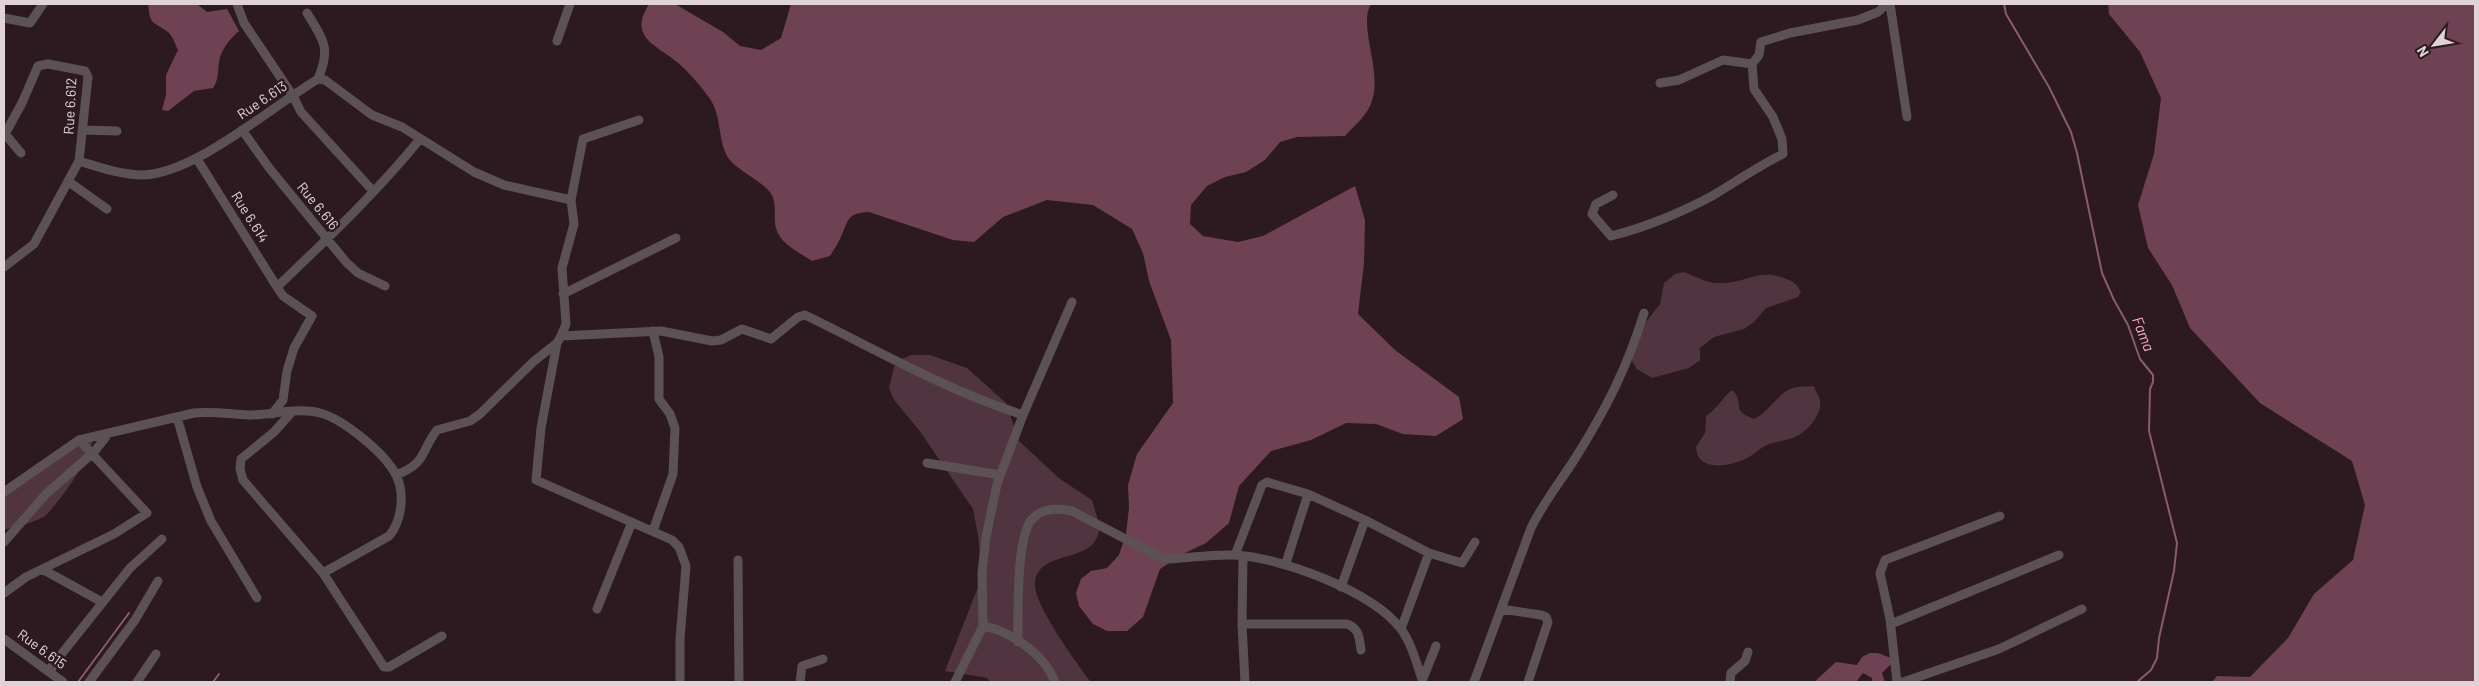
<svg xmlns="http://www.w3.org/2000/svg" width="2479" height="686" font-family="Barlow,sans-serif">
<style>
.green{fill:#50343f}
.forest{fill:#6f4253}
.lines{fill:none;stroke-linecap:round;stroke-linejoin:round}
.stream{stroke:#8a5b6d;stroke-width:2}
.minor{stroke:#5c5256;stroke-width:9}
.labels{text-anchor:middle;stroke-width:5;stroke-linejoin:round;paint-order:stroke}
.street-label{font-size:14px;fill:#e0d3d7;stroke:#2c1a20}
.water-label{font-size:15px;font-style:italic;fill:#fbaeca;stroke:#2c1a20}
</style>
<rect width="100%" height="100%" fill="#2c1a20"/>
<path class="green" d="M 1684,272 C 1695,276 1706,283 1717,283 C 1744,285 1757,268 1784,278 C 1793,281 1797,284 1801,292 L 1798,297 L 1766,308 L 1754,322 L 1744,329 L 1714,337 L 1700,348 L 1700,360 L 1689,368 L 1652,378 L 1637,369 L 1629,357 L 1646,322 L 1660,304 L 1664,283 L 1675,274 Z
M 912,355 L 930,355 L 967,368 L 1006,403 L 1019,441 L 1060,479 L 1092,500 C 1094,508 1098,518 1099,526 C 1100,567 1034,546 1035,586 C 1036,607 1077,664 1091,682 L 990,682 L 987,678 L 945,671 L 982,577 L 978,535 L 973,509 L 919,430 L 894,400 L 889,388 L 894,367 L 904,358 Z
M 1814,386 C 1815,390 1819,396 1820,400 C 1822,415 1808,431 1795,437 C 1787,441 1777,441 1769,444 C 1759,448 1752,457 1743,460 C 1726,467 1697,471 1696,447 L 1705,433 L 1706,416 C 1717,409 1722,398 1732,390 C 1746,403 1729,410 1754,419 C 1770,412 1777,393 1793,388 C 1799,386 1807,387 1814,386 Z
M 87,436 L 92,440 C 95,453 56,507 45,516 C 35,523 15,526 4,530 L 4,487 Z"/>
<path class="forest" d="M 148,4 L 197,4 L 207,12 L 227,9 L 239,31 C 231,38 224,46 220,57 C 217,67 220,78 213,88 L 194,91 L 168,111 L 162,110 L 166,95 L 166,75 L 178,50 C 175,44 173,36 168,32 C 153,21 150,26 148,4 Z
M 649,4 L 675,4 L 723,32 L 740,46 L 761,50 L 781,38 L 791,4 L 1371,4 C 1357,27 1385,74 1370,106 C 1365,117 1353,127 1345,136 L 1297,137 L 1280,142 L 1265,160 L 1246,172 L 1225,177 L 1207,186 L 1191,205 L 1190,224 L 1203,236 L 1238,242 L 1263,236 L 1355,186 L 1365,220 L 1364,263 L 1358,314 L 1395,350 L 1459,397 L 1463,419 L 1436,436 L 1403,434 L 1376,424 L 1346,423 L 1311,440 L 1271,451 L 1239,486 L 1229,523 L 1206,543 L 1183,554 L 1160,569 L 1143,617 L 1127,631 L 1107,631 L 1093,624 L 1079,606 L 1076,593 L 1081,579 L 1091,571 L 1107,568 L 1119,555 L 1126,534 L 1129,508 L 1128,485 L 1137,454 L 1173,403 L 1171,340 L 1149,281 L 1143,253 L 1132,229 L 1093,205 L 1047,200 L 1003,217 L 974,242 L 953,240 L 869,212 C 846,213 849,220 840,239 C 837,245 833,251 830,256 L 812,261 C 799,252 780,244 776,228 C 773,216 778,201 769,191 C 759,179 732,168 726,154 C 718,136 721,115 710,99 C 701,86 689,72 677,62 C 656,44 628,38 649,4 Z
M 2108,4 L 2475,4 L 2475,682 L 2212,682 L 2217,676 L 2250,677 L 2288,638 L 2314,594 L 2353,560 L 2365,505 L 2352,461 L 2260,403 L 2190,328 L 2172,285 L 2148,248 L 2138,205 L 2154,154 L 2161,98 L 2140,52 L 2109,14 Z
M 1870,653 L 1878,653 L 1891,658 L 1892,663 L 1882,673 L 1885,682 L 1872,682 L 1872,678 L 1863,673 L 1856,682 L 1814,682 L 1836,662 L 1857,665 L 1862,657 Z"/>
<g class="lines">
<path class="stream" d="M 2004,4 L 2006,14 L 2049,87 L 2071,132 L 2077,153 L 2102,273 L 2114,300 L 2128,325 L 2140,359 L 2153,375 L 2153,382 L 2150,389 L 2149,431 L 2177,543 L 2174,571 L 2159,638 L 2157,658 L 2151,670 L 2137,682
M 53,672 L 64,658
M 78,682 L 129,613
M 213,682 L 219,674"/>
<path class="minor" d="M 237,4 L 244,23 L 293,96 L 301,112 L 373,191
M 1890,4 L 1907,117
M 307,13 C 324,41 331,48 318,79
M 4,18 L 30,23 L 43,4
M 557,41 L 570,4
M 1660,83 L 1679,80 L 1723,60 L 1752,64
M 84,130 L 117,131
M 242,130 L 270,169 L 346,262 L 358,273 L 385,286
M 5,134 L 22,103 L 38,66 L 48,64 L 85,71 L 88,77 L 79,161
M 4,136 L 5,134 L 21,153
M 197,159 L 277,287 C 326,240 377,192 420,139
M 69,182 L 107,209
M 1613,195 L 1596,204 L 1592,214 L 1611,236 C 1647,227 1680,213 1712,196 C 1736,182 1758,166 1783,154 L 1782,139 L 1773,117 L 1754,89 L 1752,64 L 1759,55 L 1761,42 L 1790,33 L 1858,20 L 1878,12 L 1887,4
M 4,267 L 34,244 L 79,161 C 99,167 121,175 142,175 C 195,174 271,107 318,79 L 325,80 L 372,115 L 402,127 L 474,172 L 504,185 L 571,200
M 563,294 L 676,238
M 561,336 L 661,331 L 712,341 L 721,340 L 742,329 L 771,339 L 798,317 L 805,315 C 877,350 946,390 1023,415 L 997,484 L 986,537 L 982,573 L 983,626 L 955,682
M 557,343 L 541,428 L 536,480 L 672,540 L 679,547 L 686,566 L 680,639 L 680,682
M 291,413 L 274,432 L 241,459 L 240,469 L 243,480 L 323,573 L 384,667 L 389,667 L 442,636
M 272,414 L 283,400 L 287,371 L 294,348 L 312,316 L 283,296 L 277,287
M 1023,415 L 1072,302
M 177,417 L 197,487 L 211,521 L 257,598
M 927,463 L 1000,475
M 396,475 C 427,463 420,452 437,430 L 470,421 L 480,414 L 533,362 L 557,343 L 561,336 L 566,324 L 562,268 L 574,224 L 571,200 L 583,139 L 639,120
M 4,492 L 79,440 L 194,413 C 213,411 229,414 248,415 C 271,415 298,407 320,413 C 343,419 385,453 396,475 C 405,493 402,521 389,536 L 323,573
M 653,531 L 673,474 L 675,428 L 670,414 L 659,399 L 659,357 L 653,331
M 4,542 L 46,494 L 94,452 L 109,433
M 1235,555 L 1262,485 L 1267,482 L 1308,494 L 1365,520 L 1429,553 L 1462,563 L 1475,542
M 1243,557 L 1242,624 L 1245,682
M 738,560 L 739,682
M 1286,563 L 1308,494
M 42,569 L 102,602
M 1341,587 L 1365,520
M 4,593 L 26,577 L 114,534 L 147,513 L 79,440
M 597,609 L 632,522
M 1501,609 L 1541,615 L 1546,617 L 1548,622 L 1528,682
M 1242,624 L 1347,624 C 1360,629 1359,638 1361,650
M 1891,624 L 2059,555
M 983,626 C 1011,631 1045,655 1055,682
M 1401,629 L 1429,553
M 4,639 L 63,682
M 1018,642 C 1018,616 1016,537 1032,519 C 1042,508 1058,508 1072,511 L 1160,557 L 1169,559 C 1190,558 1212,554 1234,555 C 1280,557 1372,591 1401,629 C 1412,644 1417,665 1423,682
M 48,671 L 130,568 L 162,539
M 1422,681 L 1436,646
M 89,682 L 135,620 L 158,581
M 137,682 L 156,654
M 800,682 L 802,666 L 823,659
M 1474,682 L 1531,528 C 1543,503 1561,481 1576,457 C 1606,409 1627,368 1644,313
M 1730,682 L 1731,673 L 1745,661 L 1748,652
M 1897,682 L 1890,619 L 1880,573 L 1885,560 L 2000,516
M 1903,682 L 1999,649 L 2082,609"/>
</g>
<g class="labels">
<g class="street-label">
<text transform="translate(262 100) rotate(-34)" y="5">Rue 6.613</text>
<text transform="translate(70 106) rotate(-87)" y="5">Rue 6.612</text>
<text transform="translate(318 206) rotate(51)" y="5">Rue 6.616</text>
<text transform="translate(250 217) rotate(58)" y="5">Rue 6.614</text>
<text transform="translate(42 649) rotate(36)" y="5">Rue 6.615</text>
</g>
<g class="water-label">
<text transform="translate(2143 334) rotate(68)" y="5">Fama</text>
</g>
</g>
<rect width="2479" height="686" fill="none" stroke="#e0d3d7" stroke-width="10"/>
<g transform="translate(2434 45) rotate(239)" stroke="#2c1a20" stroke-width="4" paint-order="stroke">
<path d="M0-4L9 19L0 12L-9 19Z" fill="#e0d3d7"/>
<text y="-8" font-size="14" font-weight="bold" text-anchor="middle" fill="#e0d3d7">N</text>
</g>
</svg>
